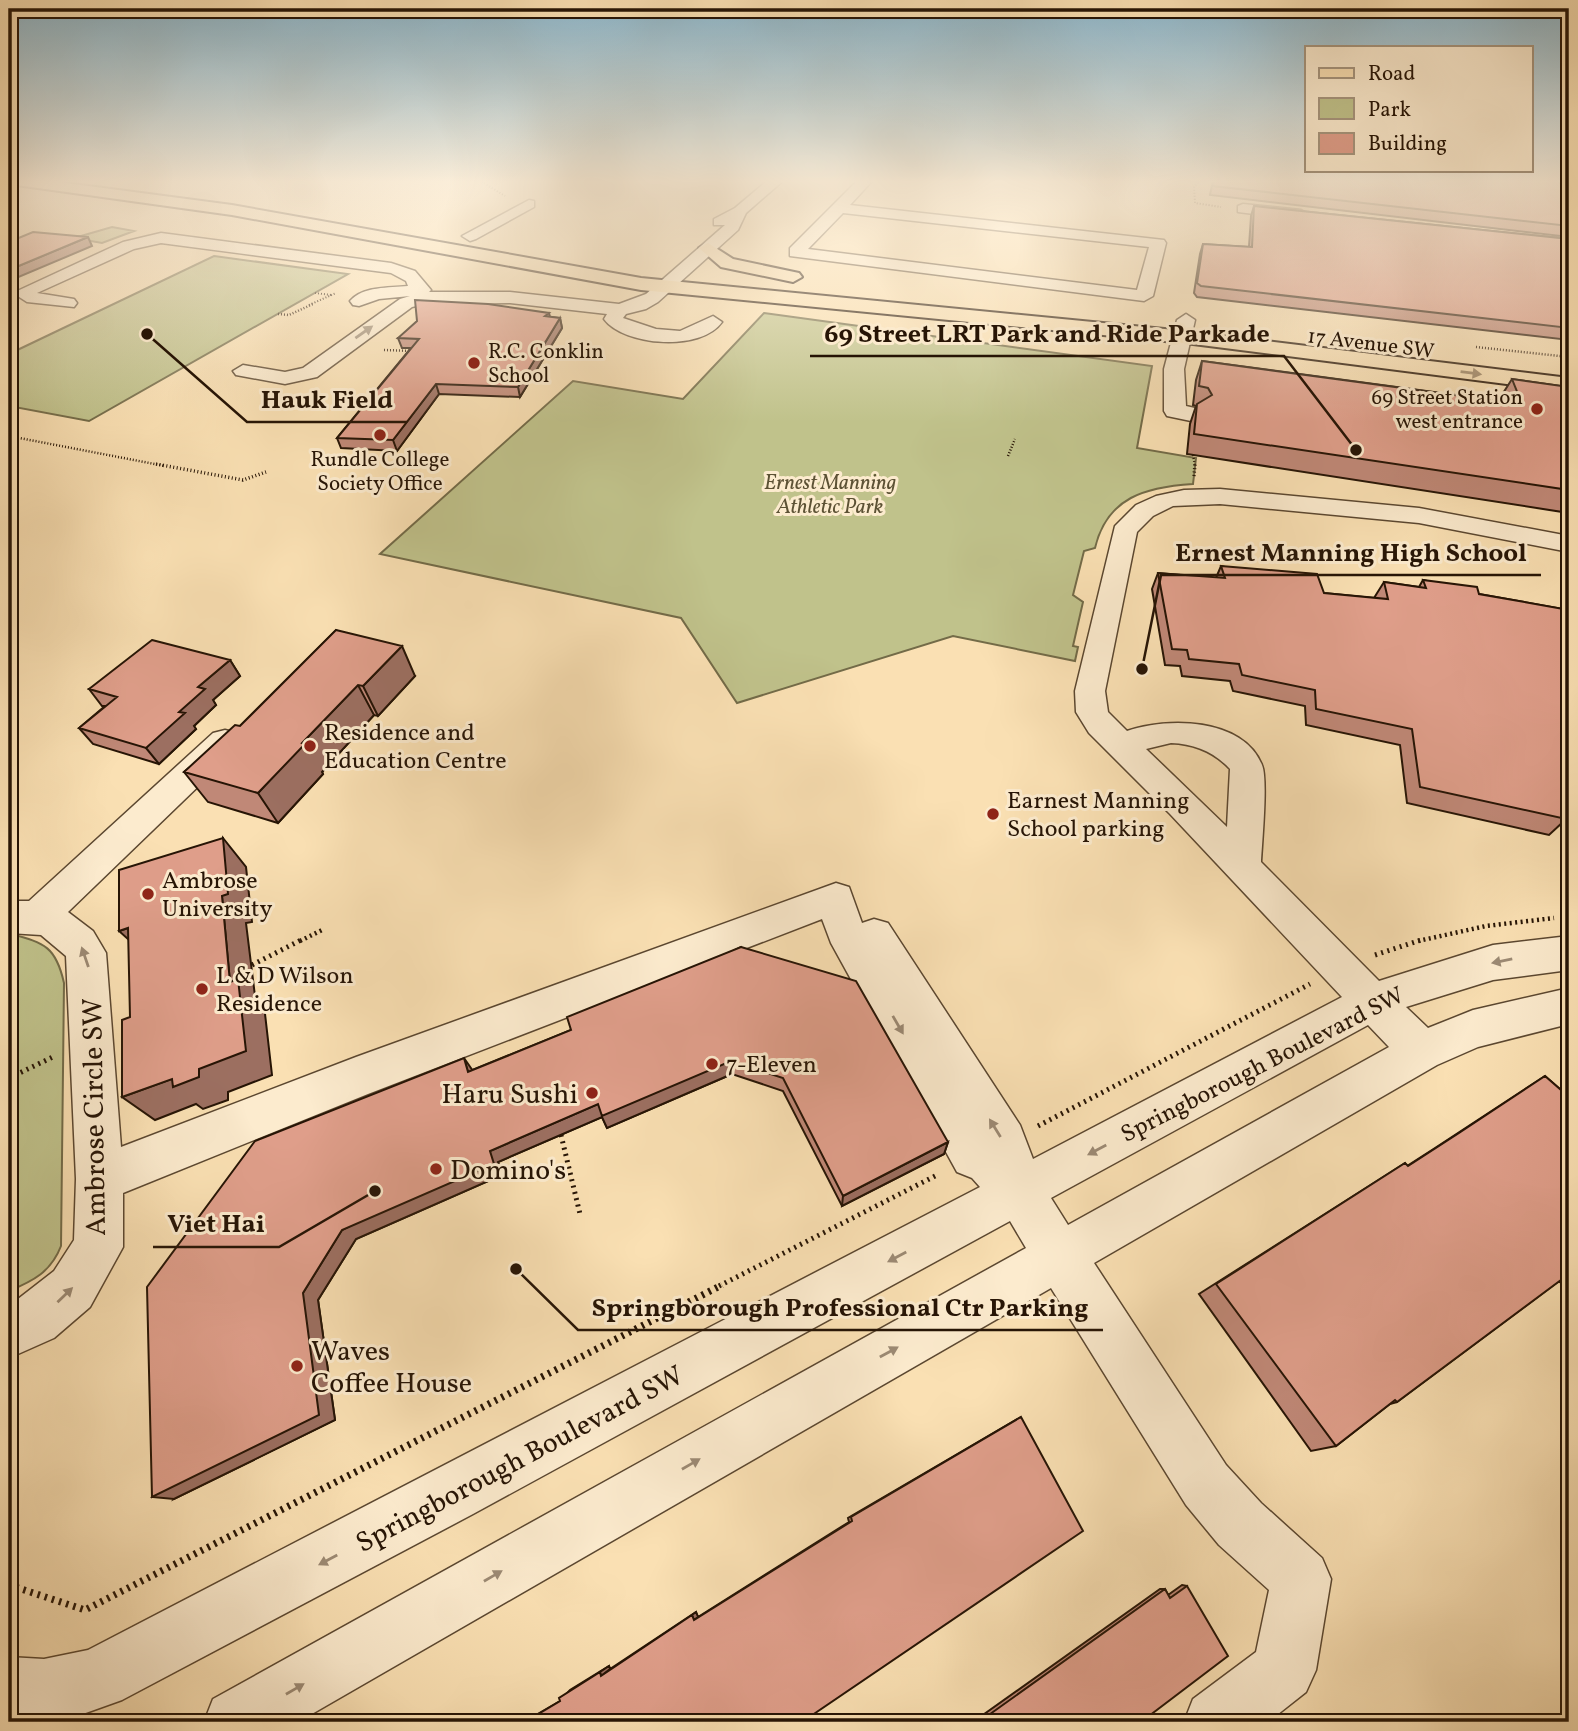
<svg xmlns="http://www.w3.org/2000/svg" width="1578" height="1731" font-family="Vollkorn,serif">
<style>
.green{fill:#c0c28b;stroke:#736b48;stroke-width:2}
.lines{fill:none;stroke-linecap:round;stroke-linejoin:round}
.minor-casing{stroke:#5b4730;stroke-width:3}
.major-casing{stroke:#261405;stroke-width:4}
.path-far5{stroke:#261405;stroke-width:2;stroke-dasharray:1 2;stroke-linecap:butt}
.path-far4{stroke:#261405;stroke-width:2.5;stroke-dasharray:1 2;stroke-linecap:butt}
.path-far3{stroke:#261405;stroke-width:3.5;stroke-dasharray:1 2.5;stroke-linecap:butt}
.path-far2{stroke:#261405;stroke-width:4.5;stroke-dasharray:2 3.5;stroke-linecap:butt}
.path-far1{stroke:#261405;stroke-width:5;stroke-dasharray:2 4.5;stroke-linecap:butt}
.path{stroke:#261405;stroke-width:7;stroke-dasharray:2.5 5;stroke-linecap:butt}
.minor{fill:#fcebce;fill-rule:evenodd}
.major{fill:#fae0b3;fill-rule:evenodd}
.wall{fill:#c08877;stroke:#261405;stroke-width:2}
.shaded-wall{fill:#9c6f61;stroke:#261405;stroke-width:2}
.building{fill:#df9e8a;stroke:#261405;stroke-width:2}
.oneway{fill:#9c8a74}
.oneway2{fill:#9b8465}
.poi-dot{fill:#8f2418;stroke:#fcebce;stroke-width:2.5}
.labels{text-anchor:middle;stroke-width:6;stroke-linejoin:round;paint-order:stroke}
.far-street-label{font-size:21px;fill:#261405;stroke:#fcebce}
.far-poi-label{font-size:21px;fill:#261405;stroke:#fcebce;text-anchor:start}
.far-park-label{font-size:21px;font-style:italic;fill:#5c5134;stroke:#fcebce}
.poi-label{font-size:24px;fill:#261405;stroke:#fcebce;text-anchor:start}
.street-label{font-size:24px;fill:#261405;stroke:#fcebce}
.near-poi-label{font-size:28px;fill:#261405;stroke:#fcebce;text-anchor:start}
.near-street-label{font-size:28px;fill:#261405;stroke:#fcebce}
.leader{fill:none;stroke:#261405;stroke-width:2.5}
.callout-dot{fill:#261405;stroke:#fcebce;stroke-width:2.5}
.callout-label{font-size:26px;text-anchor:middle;font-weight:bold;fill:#261405;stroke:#fcebce;stroke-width:6;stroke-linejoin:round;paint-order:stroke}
</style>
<rect width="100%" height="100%" fill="#fae0b3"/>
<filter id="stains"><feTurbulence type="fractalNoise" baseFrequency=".00286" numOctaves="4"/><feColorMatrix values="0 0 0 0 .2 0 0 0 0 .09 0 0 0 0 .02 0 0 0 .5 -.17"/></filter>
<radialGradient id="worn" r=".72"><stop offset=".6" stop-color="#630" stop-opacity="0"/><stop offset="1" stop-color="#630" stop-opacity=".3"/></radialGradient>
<path class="green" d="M 112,227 L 134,231 L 102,243 L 74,238 Z
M 214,256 L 348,274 L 89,421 L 9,406 L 9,354 Z
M 764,313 L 1152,366 L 1137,448 L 1196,458 L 1193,484 C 1146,487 1107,497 1095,548 L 1084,551 L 1073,595 L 1083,602 L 1073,646 L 1078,647 L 1075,661 L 953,636 L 737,703 L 681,618 L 380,554 L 573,381 L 683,399 Z
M 11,934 C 45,943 56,947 64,983 L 61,1246 C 51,1272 33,1281 9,1291 Z"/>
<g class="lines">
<defs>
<path id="minor" d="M 768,180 L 784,180 L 746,213 L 738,230 L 658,302 L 646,309 L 626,314 L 623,318 L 656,329 L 680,331 L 713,316 L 722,322 C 701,352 624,346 604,319 L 607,314 L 510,303 L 425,304 L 412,307 L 317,377 L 285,384 L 236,375 L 233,371 L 243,365 L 285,372 L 303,368 L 400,299 L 410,296 L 379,299 L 359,306 L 353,305 L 350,301 C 363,286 389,288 408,286 L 406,281 L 391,273 L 161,243 L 134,249 L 37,293 L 74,299 L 77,303 L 74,307 L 27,302 L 13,293 L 123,242 L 161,233 L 391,263 L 415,271 L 431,290 L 429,292 L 510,292 L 619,304 L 646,294 L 725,225 L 714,225 L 714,219 L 735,208 Z
M 858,180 L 873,180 L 850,205 L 1164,240 L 1166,243 L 1153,296 L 1144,301 L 790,256 L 790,248 ZM 843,213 L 1149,247 L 1137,290 L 808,249 Z
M 1543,180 L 1569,180 L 1569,186 L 1550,184 Z
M 529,200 L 534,201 L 534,207 L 476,239 L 470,241 L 462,236 Z
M 1243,204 L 1301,210 L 1309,215 L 1301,220 L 1238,212 L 1238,206 Z
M 1186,314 L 1195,320 L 1184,369 L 1186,406 L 1199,409 L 1202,414 L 1191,421 L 1167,416 L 1164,411 L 1164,369 L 1177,320 Z
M 1220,489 L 1419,508 L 1569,536 L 1569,552 L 1419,523 L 1220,504 L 1173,506 L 1153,516 L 1137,532 L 1105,691 L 1108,712 L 1127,731 C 1166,717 1243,717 1262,765 C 1268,779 1262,842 1261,862 L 1379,981 L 1493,945 L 1569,936 L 1569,970 L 1493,980 L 1406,1007 L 1428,1028 L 1473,1010 L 1569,988 L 1569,1024 L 1478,1047 L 1437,1065 L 1094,1263 L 1226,1465 L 1261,1503 L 1322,1558 L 1331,1579 L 1316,1670 L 1306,1692 L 1268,1722 L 1184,1722 L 1193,1699 L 1256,1652 L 1269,1590 L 1219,1545 L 1186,1505 L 1051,1288 L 298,1722 L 204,1722 L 213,1699 L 1026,1248 L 1010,1221 L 473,1514 L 122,1700 L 66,1720 L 9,1722 L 9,1657 L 44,1659 L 88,1650 L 980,1187 L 972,1178 L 957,1172 L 831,943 L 822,919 L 368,1094 L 123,1193 L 123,1247 L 90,1307 L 54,1338 L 9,1358 L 9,1306 L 54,1271 L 74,1240 L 76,1179 L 66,956 L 41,935 L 9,933 L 9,901 L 29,901 L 213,733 L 225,730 L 237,733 L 241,741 L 237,749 L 68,912 L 93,931 L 106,953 L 121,1147 L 356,1057 L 836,883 L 849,887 L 862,923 L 874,919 L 888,923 L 1020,1125 L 1033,1159 L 1342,997 L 1170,814 L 1089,733 L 1076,712 L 1075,691 L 1115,526 L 1136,505 L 1156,496 L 1184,490 ZM 1171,743 C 1195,744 1214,752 1230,769 L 1227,827 L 1146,749 ZM 1368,1025 L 1389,1047 L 1068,1225 L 1051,1198 Z"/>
<path id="major" d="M 9,180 L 43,180 L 232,205 L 641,278 L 1185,331 L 1569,378 L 1569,392 L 1185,343 L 641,290 L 232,215 L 9,184 Z
M 708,243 L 733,259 L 799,273 L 802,277 L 793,282 L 721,267 L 699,248 Z"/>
</defs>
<use href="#minor" class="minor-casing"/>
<use href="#major" class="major-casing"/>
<path class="path-far5" d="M 479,180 L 505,196
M 1200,180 L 1194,187 L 1195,203 L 1221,207
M 315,293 L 331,295
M 309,305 L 336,293"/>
<path class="path-far4" d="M 278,314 L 289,315 L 313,304
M 1476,347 L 1569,357
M 384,350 L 413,351
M 300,400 L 315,403
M 339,406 L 366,407
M 9,436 L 165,466
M 1193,455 L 1195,466
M 1008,456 L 1015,439"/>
<path class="path-far3" d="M 156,464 L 243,480 L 266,472
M 1194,476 L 1195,464"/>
<path class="path-far2" d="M 300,941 L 324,929
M 1418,941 L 1486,926 L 1554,918"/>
<path class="path-far1" d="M 1375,955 L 1424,939
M 252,965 L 303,939
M 9,1078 L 55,1056
M 1038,1126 L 1310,984
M 561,1135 L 580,1214
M 719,1286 L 939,1174"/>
<path class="path" d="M 9,1585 L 85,1610 L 722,1285"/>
<use href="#minor" class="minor"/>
<use href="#major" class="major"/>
</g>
<path class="wall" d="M 1213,180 L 1558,180 L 1569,196 L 1569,237 L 1210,195 Z
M 1254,206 L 1569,239 L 1569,340 L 1197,297 L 1194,293 L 1200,254 L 1203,244 L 1249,247 L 1251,216 Z
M 549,313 L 550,317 L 560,318 L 562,328 L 520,397 L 439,394 L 397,451 L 341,448 L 337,438 L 411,348 L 402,348 L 398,338 Z
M 1202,361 L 1501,401 L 1500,398 L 1512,379 L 1569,387 L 1569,513 L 1187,454 L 1190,424 L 1196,406 L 1193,405 L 1196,380 Z
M 1221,566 L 1324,593 L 1374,598 L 1384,582 L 1419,587 L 1423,580 L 1479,594 L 1569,610 L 1569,824 L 1563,822 L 1549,835 L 1407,803 L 1400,745 L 1306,725 L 1305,706 L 1233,691 L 1230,681 L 1182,676 L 1180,666 L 1165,665 L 1152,589 L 1158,573 L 1216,578 Z
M 336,630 L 415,676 L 378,716 L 374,715 L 322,772 L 323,774 L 278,823 L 208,802 L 184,772 L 240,726 Z
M 230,660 L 240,676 L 213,700 L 216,705 L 194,726 L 196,729 L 159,764 L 93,744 L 79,728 L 105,706 L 102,706 L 89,689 Z
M 741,947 L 948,1142 L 944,1154 L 842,1206 L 783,1091 L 732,1074 L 607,1128 L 602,1117 L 498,1162 L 502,1175 L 356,1239 L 318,1300 L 335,1420 L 174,1499 L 472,1070 L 571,1030 Z
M 1545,1076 L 1569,1097 L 1569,1291 L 1559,1281 L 1397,1402 L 1390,1404 L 1336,1446 L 1311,1451 L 1199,1294 L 1405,1163 L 1407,1166 L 1435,1148 Z
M 1021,1417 L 802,1722 L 524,1722 L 560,1701 L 570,1690 L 609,1666 L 610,1669 L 696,1612 L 698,1617 L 849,1522 L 848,1518 Z
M 1182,1585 L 1187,1586 L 1141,1722 L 973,1722 L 1160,1589 L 1165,1589 L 1168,1595 Z"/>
<path class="shaded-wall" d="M 88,237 L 92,246 L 9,281 L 9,270 Z
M 560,318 L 562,328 L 520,397 L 518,387 Z
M 436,384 L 439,394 L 397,451 L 393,440 Z
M 402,646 L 415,676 L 378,716 L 363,686 Z
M 230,660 L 240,676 L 213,700 L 216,705 L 194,726 L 196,729 L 159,764 L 146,748 L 179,712 L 198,687 Z
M 358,685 L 374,715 L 322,772 L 323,774 L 278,823 L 258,793 L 302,743 Z
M 223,838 L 246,867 L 252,922 L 246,923 L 255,996 L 264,1005 L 272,1075 L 228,1092 L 228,1100 L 203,1109 L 196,1104 L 155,1120 L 122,1097 L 199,1069 L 230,982 L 222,896 Z
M 128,928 L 149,958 L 119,931 Z
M 464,1058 L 473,1071 L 468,1072 Z
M 731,1061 L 732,1074 L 607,1128 L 602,1117 L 498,1162 L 502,1175 L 356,1239 L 318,1300 L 335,1420 L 174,1499 L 152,1497 L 303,1293 L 342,1230 L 490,1151 L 598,1104 Z
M 948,1142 L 944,1154 L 842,1206 L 843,1196 Z
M 696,1612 L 698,1617 L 694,1620 L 692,1615 Z
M 609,1666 L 610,1669 L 601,1676 L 600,1672 Z"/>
<path class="building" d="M 1214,180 L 1558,180 L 1569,196 L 1569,226 L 1213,186 Z
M 1254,206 L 1569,239 L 1569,328 L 1201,286 L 1197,283 L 1203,244 L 1252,247 Z
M 33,232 L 88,237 L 9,270 L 9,242 Z
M 415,300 L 488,304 L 549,313 L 545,316 L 560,318 L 518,387 L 436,384 L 393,440 L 337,438 L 419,339 L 398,338 L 417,321 Z
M 1202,361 L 1522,404 L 1512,379 L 1569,387 L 1569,490 L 1194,434 L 1197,404 L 1212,395 L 1208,388 L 1199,386 Z
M 1221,566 L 1317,574 L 1324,593 L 1388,599 L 1384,582 L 1426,588 L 1423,580 L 1477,587 L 1479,594 L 1569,610 L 1569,804 L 1562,803 L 1566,819 L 1420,787 L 1412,729 L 1316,709 L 1315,690 L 1242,675 L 1239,664 L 1189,659 L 1187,650 L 1172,649 L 1158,573 L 1225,578 Z
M 336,630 L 402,646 L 363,686 L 358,685 L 302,743 L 305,744 L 258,793 L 184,772 L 235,725 L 240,726 Z
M 152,640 L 230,660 L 198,687 L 205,689 L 179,712 L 185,713 L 146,748 L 79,728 L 117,697 L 89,689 Z
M 223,838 L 228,894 L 222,896 L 230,982 L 238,979 L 246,1051 L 199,1069 L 199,1077 L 173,1087 L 172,1079 L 122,1097 L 122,1020 L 130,1017 L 128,928 L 119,931 L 119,870 Z
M 741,947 L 856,981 L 948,1142 L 843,1196 L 783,1078 L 731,1061 L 602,1116 L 598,1104 L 490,1151 L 494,1164 L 342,1230 L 303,1293 L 319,1415 L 152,1497 L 147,1287 L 255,1141 L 464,1058 L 468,1072 L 571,1030 L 567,1017 Z
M 1545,1076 L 1569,1097 L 1569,1274 L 1397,1402 L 1395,1400 L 1336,1446 L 1216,1284 L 1405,1163 L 1408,1166 L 1459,1133 Z
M 1021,1417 L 1083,1531 L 802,1722 L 525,1722 L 560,1701 L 559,1698 L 600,1672 L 601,1676 L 692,1615 L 694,1620 L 852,1521 L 851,1517 Z
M 1187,1586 L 1228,1656 L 1141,1722 L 979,1722 L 1165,1589 L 1170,1598 Z"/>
<defs><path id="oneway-solid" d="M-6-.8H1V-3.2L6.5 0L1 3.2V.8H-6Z" transform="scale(1.75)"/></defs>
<g class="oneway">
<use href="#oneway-solid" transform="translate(364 332) rotate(-35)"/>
<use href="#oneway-solid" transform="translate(85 957) rotate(-109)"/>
<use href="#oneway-solid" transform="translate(1502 961) rotate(168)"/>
<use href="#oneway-solid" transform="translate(898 1025) rotate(60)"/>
<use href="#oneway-solid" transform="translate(995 1128) rotate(-122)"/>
<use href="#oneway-solid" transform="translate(1097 1150) rotate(152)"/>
<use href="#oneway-solid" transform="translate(897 1257) rotate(152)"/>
<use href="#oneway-solid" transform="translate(65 1295) rotate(-44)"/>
<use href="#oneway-solid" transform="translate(889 1352) rotate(-29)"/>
<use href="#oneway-solid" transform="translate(691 1464) rotate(-30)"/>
<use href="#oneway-solid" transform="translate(328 1560) rotate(152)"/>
<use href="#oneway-solid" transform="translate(493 1576) rotate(-30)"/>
<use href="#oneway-solid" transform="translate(295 1689) rotate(-30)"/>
</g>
<use class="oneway2" href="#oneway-solid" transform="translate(1471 373) rotate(7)"/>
<linearGradient id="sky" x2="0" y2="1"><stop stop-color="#8bb8cf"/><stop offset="0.43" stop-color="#fdf1dd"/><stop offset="1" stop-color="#fdf1dd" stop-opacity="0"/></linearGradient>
<rect width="1578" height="422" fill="url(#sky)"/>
<g class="poi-dot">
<circle cx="474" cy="363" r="7"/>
<circle cx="1537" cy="409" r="7"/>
<circle cx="380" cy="435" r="7"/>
<circle cx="310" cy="746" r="7"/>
<circle cx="993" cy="814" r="7"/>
<circle cx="148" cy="894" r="7"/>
<circle cx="202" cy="989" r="7"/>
<circle cx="712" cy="1064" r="7"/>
<circle cx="592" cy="1093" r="7"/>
<circle cx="436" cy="1169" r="7"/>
<circle cx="297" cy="1366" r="7"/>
</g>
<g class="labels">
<g class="far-street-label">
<text transform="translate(1371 343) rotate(7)" y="7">17 Avenue SW</text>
</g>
<g class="far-poi-label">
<text x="488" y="358">R.C. Conklin<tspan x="488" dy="24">School</tspan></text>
<text x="1523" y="404" text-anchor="end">69 Street Station<tspan x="1523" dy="24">west entrance</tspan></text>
<text x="380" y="466" text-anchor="middle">Rundle College<tspan x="380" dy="24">Society Office</tspan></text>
</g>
<g class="far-park-label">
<text x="830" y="489">Ernest Manning<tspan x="830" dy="24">Athletic Park</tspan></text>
</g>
<g class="poi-label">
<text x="324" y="740">Residence and<tspan x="324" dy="28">Education Centre</tspan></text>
<text x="1007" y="808">Earnest Manning<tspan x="1007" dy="28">School parking</tspan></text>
<text x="162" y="888">Ambrose<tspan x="162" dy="28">University</tspan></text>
<text x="216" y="983">L &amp; D Wilson<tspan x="216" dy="28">Residence</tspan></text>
<text x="726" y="1072">7-Eleven</text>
</g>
<g class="street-label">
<text transform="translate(1262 1064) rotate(-27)" y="8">Springborough Boulevard SW</text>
</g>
<g class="near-poi-label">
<text x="578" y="1103" text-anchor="end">Haru Sushi</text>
<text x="450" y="1179">Domino's</text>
<text x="311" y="1360">Waves<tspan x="311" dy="32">Coffee House</tspan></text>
</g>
<g class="near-street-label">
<text transform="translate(93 1117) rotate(-91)" y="10">Ambrose Circle SW</text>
<text transform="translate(519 1458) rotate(-28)" y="10">Springborough Boulevard SW</text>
</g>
</g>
<path class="leader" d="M1356 450L1284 356H810M147 334L247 422H407M1142 669L1161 575H1541M375 1191L279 1247H153M516 1269L578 1330H1103"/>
<g class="callout-dot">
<circle cx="1356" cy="450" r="7"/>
<circle cx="147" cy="334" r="7"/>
<circle cx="1142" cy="669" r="7"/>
<circle cx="375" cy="1191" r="7"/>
<circle cx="516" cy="1269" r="7"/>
</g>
<g class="callout-label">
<text x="1047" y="342">69 Street LRT Park and Ride Parkade</text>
<text x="327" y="408">Hauk Field</text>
<text x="1351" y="561">Ernest Manning High School</text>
<text x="216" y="1232">Viet Hai</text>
<text x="840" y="1316">Springborough Professional Ctr Parking</text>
</g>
<rect width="1578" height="1731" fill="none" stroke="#fae0b3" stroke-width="35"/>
<rect x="10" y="10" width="1557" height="1710" fill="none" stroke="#261405" stroke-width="3.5"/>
<rect x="18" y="18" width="1543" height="1696" fill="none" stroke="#261405" stroke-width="2"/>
<rect x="1305" y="46" width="228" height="126" fill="#fcebce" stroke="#a6957e" stroke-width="2"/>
<rect x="1319" y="68" width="35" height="10" fill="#fae0b3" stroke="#a6957e" stroke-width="2"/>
<text x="1368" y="80" font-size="21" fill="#261405">Road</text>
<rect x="1319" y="98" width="35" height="21" fill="#c0c28b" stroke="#a6957e" stroke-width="2"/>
<text x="1368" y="116" font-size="21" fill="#261405">Park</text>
<rect x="1319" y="133" width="35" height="21" fill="#df9e8a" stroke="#a6957e" stroke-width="2"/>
<text x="1368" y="150" font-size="21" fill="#261405">Building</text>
<rect width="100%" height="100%" filter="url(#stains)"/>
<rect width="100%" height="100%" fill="url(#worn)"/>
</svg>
